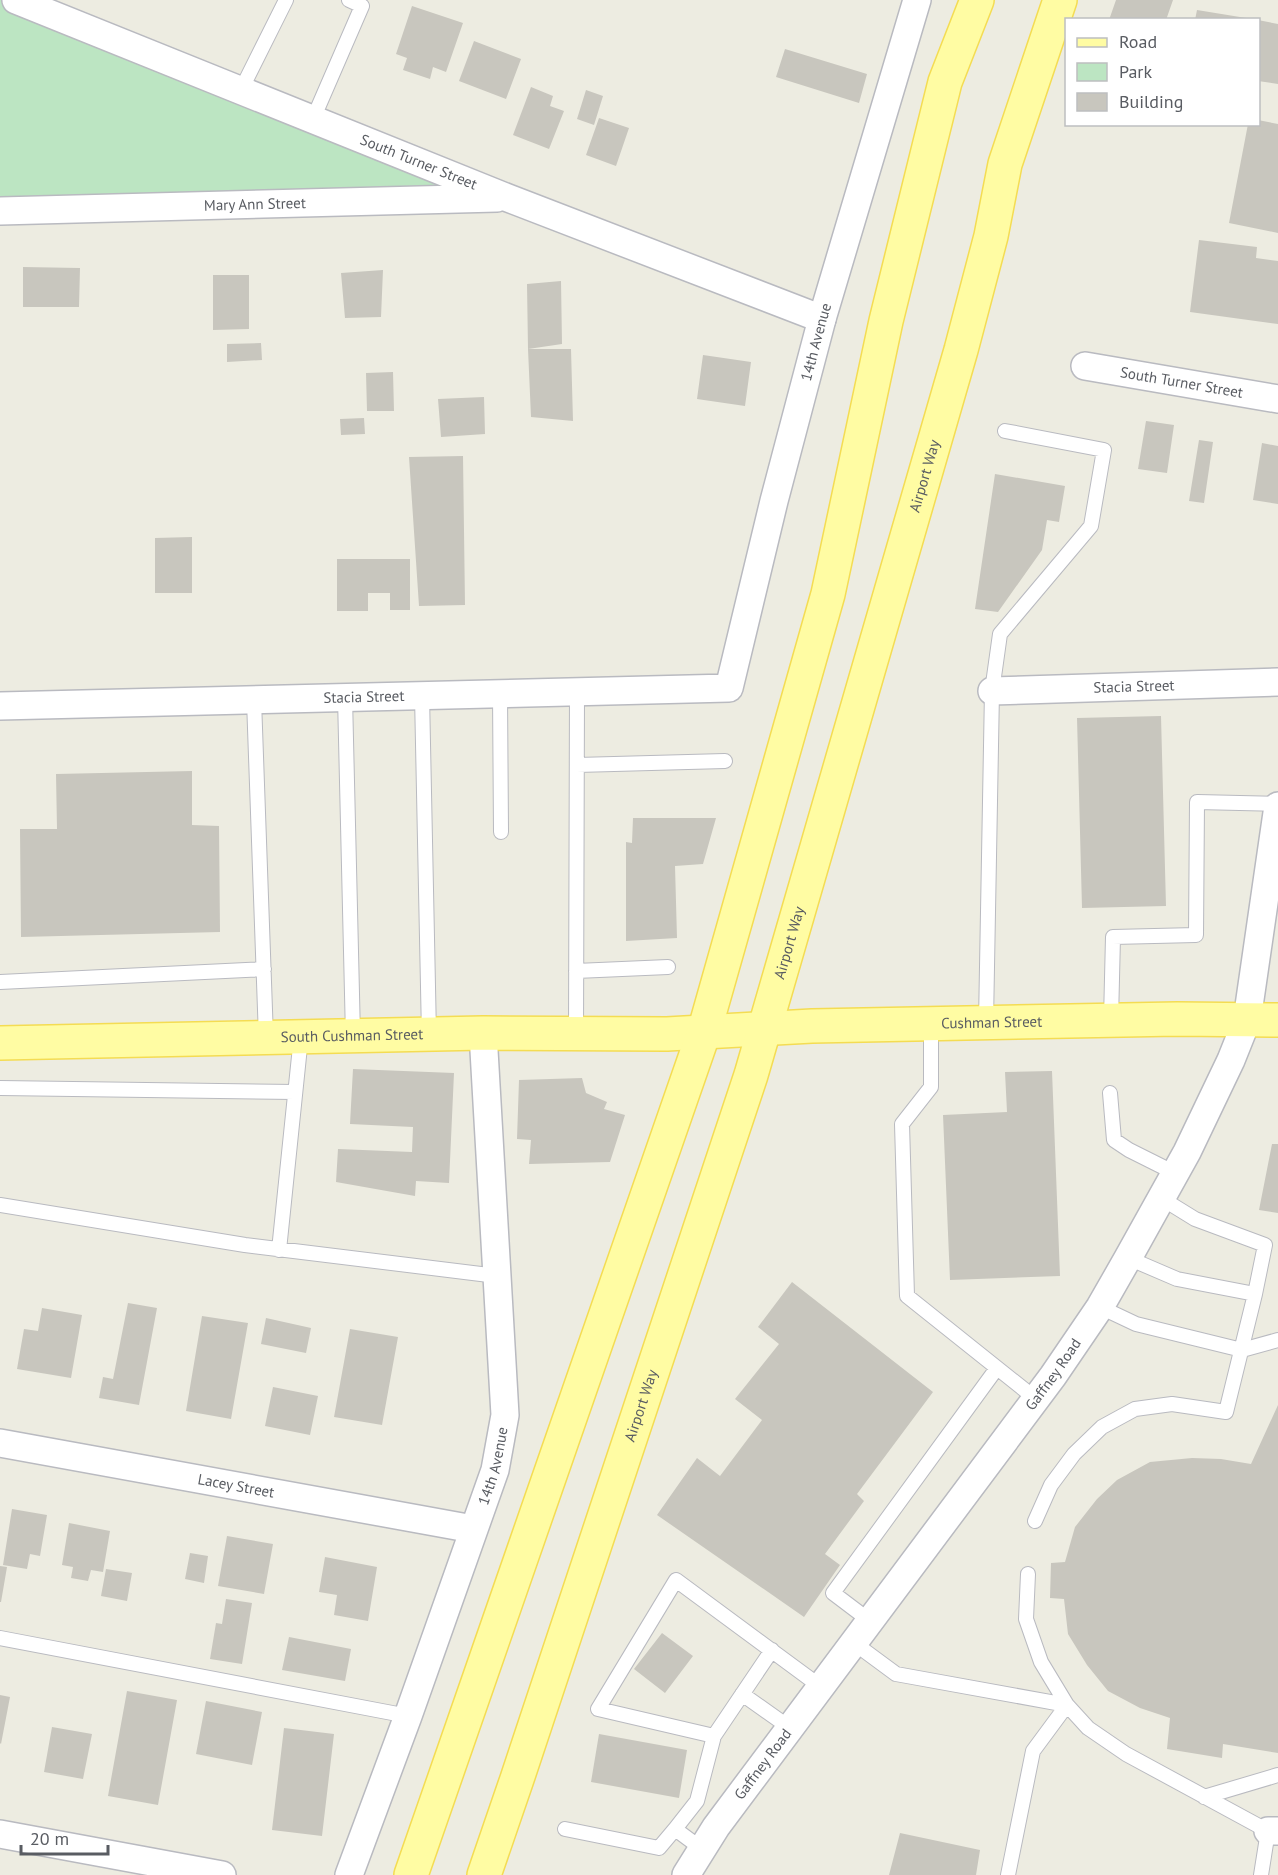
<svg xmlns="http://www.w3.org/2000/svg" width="1278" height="1875" font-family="'PT Sans',sans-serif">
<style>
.green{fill:#bce5c2}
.building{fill:#c8c6be}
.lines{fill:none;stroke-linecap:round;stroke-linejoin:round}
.lane-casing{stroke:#b9bac0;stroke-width:16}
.street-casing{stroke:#b9bac0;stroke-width:30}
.primary-casing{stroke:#f4dc53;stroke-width:36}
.lane{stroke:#fff;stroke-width:14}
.street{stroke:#fff;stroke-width:27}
.primary{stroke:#fffca3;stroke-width:33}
.labels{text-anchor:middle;stroke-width:4.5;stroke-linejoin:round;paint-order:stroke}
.street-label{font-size:15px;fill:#595c62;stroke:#fff}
</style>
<rect width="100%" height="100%" fill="#edece1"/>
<path class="green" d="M 0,0 L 16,0 L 508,198 L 0,211 Z"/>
<path class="building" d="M 1116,0 L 1173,0 L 1166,20 L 1109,20 Z
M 412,6 L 463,23 L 446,72 L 433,67 L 430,79 L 403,70 L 407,58 L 396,54 Z
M 1197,10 L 1246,18 L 1246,20 L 1195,20 Z
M 1258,20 L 1278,24 L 1278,84 L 1258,81 Z
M 474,41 L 521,59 L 506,99 L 459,81 Z
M 785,49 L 867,74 L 859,103 L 776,77 Z
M 531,87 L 553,96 L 550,106 L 564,111 L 549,149 L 513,135 Z
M 586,90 L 603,96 L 594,125 L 577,119 Z
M 599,118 L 629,128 L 616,166 L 586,155 Z
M 1258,120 L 1278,124 L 1278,233 L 1229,223 L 1248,124 L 1258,124 Z
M 1199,240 L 1257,247 L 1256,258 L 1278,261 L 1278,324 L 1190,312 Z
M 23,267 L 80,268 L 79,307 L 23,307 Z
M 383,270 L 381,317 L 345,318 L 341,273 Z
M 213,275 L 249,275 L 249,329 L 213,330 Z
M 561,281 L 562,344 L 528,349 L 527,284 Z
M 261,343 L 262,360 L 227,362 L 227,344 Z
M 528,349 L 571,349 L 573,421 L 531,417 Z
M 703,355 L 751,362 L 745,406 L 697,399 Z
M 393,372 L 394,411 L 367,411 L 366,373 Z
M 484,397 L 485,434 L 441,437 L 438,399 Z
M 364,418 L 365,434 L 341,435 L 340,419 Z
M 1146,421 L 1174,425 L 1167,473 L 1138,469 Z
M 1199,440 L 1213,442 L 1204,503 L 1189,501 Z
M 1262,443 L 1278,446 L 1278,504 L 1253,500 Z
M 463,456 L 465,605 L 419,606 L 409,457 Z
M 995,474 L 1065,486 L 1059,522 L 1047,520 L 1042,550 L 998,612 L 975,609 Z
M 192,537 L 192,593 L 155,593 L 155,538 Z
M 337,559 L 410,559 L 410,610 L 390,610 L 390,593 L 368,593 L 368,611 L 337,611 Z
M 1161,716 L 1166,906 L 1082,908 L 1077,718 Z
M 192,771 L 192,825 L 219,826 L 220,932 L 21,937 L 20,829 L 57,829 L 56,774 Z
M 633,818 L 716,818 L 703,864 L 675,866 L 677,938 L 626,941 L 626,842 L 632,843 Z
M 353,1069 L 454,1073 L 449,1183 L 416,1181 L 415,1196 L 336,1182 L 338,1149 L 412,1152 L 413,1127 L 350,1124 Z
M 1052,1071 L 1060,1276 L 950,1280 L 943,1115 L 1007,1112 L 1005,1072 Z
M 582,1078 L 586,1093 L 607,1102 L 604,1109 L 625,1115 L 610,1162 L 529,1164 L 531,1140 L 517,1139 L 519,1080 Z
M 1272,1144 L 1278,1144 L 1278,1213 L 1259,1210 Z
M 792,1282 L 933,1392 L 857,1494 L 864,1501 L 825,1554 L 840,1565 L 804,1617 L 657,1515 L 697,1458 L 720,1476 L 762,1420 L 735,1399 L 779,1344 L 758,1327 Z
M 128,1303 L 157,1308 L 139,1405 L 99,1398 L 103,1377 L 113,1379 Z
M 42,1308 L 82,1315 L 71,1378 L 17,1369 L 24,1329 L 38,1331 Z
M 202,1316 L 248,1323 L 231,1419 L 186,1411 Z
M 266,1318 L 311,1328 L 306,1353 L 261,1344 Z
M 350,1329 L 398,1337 L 382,1425 L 334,1417 Z
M 273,1387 L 318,1396 L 310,1435 L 265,1426 Z
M 1278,1405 L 1278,1753 L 1223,1744 L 1222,1758 L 1167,1749 L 1170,1718 L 1140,1708 L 1108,1691 L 1087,1665 L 1068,1634 L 1064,1599 L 1050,1598 L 1051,1563 L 1065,1562 L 1075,1527 L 1097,1499 L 1117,1480 L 1150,1462 L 1192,1458 L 1221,1459 L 1251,1464 Z
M 12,1509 L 47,1515 L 40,1556 L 30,1554 L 27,1569 L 3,1565 Z
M 69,1523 L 110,1531 L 103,1572 L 91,1570 L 88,1581 L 71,1578 L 73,1567 L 62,1565 Z
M 227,1536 L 273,1544 L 264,1594 L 218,1586 Z
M 190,1553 L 208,1556 L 204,1583 L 185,1579 Z
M 325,1557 L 377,1567 L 368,1621 L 334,1615 L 337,1595 L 319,1592 Z
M 0,1566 L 7,1567 L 1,1602 L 0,1602 Z
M 106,1569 L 132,1573 L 127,1601 L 101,1596 Z
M 226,1599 L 252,1603 L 242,1664 L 210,1659 L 216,1623 L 222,1624 Z
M 662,1633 L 693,1656 L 665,1693 L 634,1669 Z
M 289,1637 L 351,1649 L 345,1681 L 282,1670 Z
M 127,1691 L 177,1700 L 158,1805 L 108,1796 Z
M 0,1695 L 10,1697 L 1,1744 L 0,1743 Z
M 206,1701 L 262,1712 L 252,1765 L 196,1754 Z
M 52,1727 L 92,1734 L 83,1779 L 44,1772 Z
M 284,1728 L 334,1734 L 322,1836 L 272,1830 Z
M 599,1734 L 687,1750 L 679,1798 L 591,1782 Z
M 900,1833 L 980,1850 L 976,1875 L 889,1875 Z"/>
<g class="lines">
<defs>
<path id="lane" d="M 241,90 L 286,0
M 313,119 L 362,6 L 349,0
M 500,693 L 501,832
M 422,695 L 429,1035
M 345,697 L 353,1036
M 254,700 L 266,1038
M 577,765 L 725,761
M 576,971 L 668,967
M 0,982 L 264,969
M 1111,1020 L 1113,937 L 1196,935 L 1197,802 L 1278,804
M 986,1022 L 992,691 L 1000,634 L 1091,526 L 1104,450 L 1005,431
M 931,1024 L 931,1087 L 902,1124 L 907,1296 L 1036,1399
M 576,1034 L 577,692
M 0,1088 L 295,1092
M 1110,1093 L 1114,1140 L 1129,1150 L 1175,1173
M 1161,1198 L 1195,1219 L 1265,1245 L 1255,1294
M 0,1205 L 245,1245 L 497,1276
M 279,1250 L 301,1037
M 1100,1307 L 1136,1324 L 1242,1350 L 1278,1340
M 1035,1521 L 1051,1485 L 1074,1454 L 1102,1427 L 1135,1409 L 1172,1404 L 1226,1412 L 1255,1294 L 1177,1279 L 1128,1258
M 870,1621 L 833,1593 L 997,1368
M 0,1638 L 408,1716
M 854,1643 L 896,1674 L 1067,1705 L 1041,1662 L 1026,1619 L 1028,1574
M 772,1650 L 714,1736 L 598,1709 L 676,1580 L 821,1687
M 742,1694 L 790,1728
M 1204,1797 L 1278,1775
M 565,1829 L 659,1848 L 675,1829
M 702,1849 L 675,1829 L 697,1801 L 714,1736
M 1008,1875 L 1033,1751 L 1067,1705 L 1088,1728 L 1126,1754 L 1268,1831 L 1261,1875"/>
<g id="street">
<path id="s1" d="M 16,0 L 508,198 L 822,319"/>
<path id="s2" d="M 0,211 L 497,198"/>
<path id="s3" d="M 1085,366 L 1278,399"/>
<path id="s4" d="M 992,691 L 1278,682"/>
<path id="s5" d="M 0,706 L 729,688 L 774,501 L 822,319 L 917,0"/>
<path id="s6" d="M 0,1443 L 473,1529"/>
<path d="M 1268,1831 L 1278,1831"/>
<path d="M 0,1834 L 222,1875"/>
<path id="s7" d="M 349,1875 L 408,1716 L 495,1470 L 505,1415 L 483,1033"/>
<path id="s8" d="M 686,1875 L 716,1827 L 1053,1376 L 1100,1307 L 1128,1258 L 1187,1152 L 1231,1060 L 1247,1020 L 1278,806"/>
</g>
<g id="primary">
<path id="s9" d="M 0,1043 L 483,1033 L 667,1034 L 812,1026 L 1177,1019 L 1278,1020"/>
<path d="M 411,1875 L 704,1032 L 828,594 L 886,321 L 945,82 L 977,0"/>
<path id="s10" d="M 484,1875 L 517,1779 L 751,1075 L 961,350 L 991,236 L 1005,164 L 1060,0"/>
</g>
</defs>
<use href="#lane" class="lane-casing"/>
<use href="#street" class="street-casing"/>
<use href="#primary" class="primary-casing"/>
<use href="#lane" class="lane"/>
<use href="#street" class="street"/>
<use href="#primary" class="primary"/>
</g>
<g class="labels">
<g class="street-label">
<text dy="5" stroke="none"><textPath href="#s1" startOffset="434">South Turner Street</textPath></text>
<text dy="5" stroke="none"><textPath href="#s2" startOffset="255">Mary Ann Street</textPath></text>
<text dy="5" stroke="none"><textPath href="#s5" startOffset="1086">14th Avenue</textPath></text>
<text dy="5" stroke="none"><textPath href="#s3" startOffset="98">South Turner Street</textPath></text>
<text dy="5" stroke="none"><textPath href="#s10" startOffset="1467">Airport Way</textPath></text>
<text dy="5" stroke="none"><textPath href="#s4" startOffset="142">Stacia Street</textPath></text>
<text dy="5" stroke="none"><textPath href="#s5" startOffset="364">Stacia Street</textPath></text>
<text dy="5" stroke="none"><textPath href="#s10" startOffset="981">Airport Way</textPath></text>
<text dy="5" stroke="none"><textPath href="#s9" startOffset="992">Cushman Street</textPath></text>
<text dy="5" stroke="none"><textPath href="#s9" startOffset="352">South Cushman Street</textPath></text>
<text dy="5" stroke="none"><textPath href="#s8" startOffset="621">Gaffney Road</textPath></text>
<text dy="5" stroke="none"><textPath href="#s10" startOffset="495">Airport Way</textPath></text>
<text dy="5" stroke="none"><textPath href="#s7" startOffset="434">14th Avenue</textPath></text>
<text dy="5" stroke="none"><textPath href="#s6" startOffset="240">Lacey Street</textPath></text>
<text dy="5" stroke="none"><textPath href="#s8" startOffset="135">Gaffney Road</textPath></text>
</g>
</g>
<rect x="1065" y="18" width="195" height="108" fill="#ffffff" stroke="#bdbec0" stroke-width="1.5"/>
<rect x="1077" y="38" width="30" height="9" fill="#fffca3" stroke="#bdbec0" stroke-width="1.5"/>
<text x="1119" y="48" font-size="18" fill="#595c62">Road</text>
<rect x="1077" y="63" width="30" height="18" fill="#bce5c2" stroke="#bdbec0" stroke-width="1.5"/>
<text x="1119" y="78" font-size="18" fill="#595c62">Park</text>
<rect x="1077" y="93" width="30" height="18" fill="#c8c6be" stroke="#bdbec0" stroke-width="1.5"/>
<text x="1119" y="108" font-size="18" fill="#595c62">Building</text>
<path d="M21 1845v9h87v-9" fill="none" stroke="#595c62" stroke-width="3"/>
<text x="30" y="1845" font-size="18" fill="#595c62" stroke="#ffffff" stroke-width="4.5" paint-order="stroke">20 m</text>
</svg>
